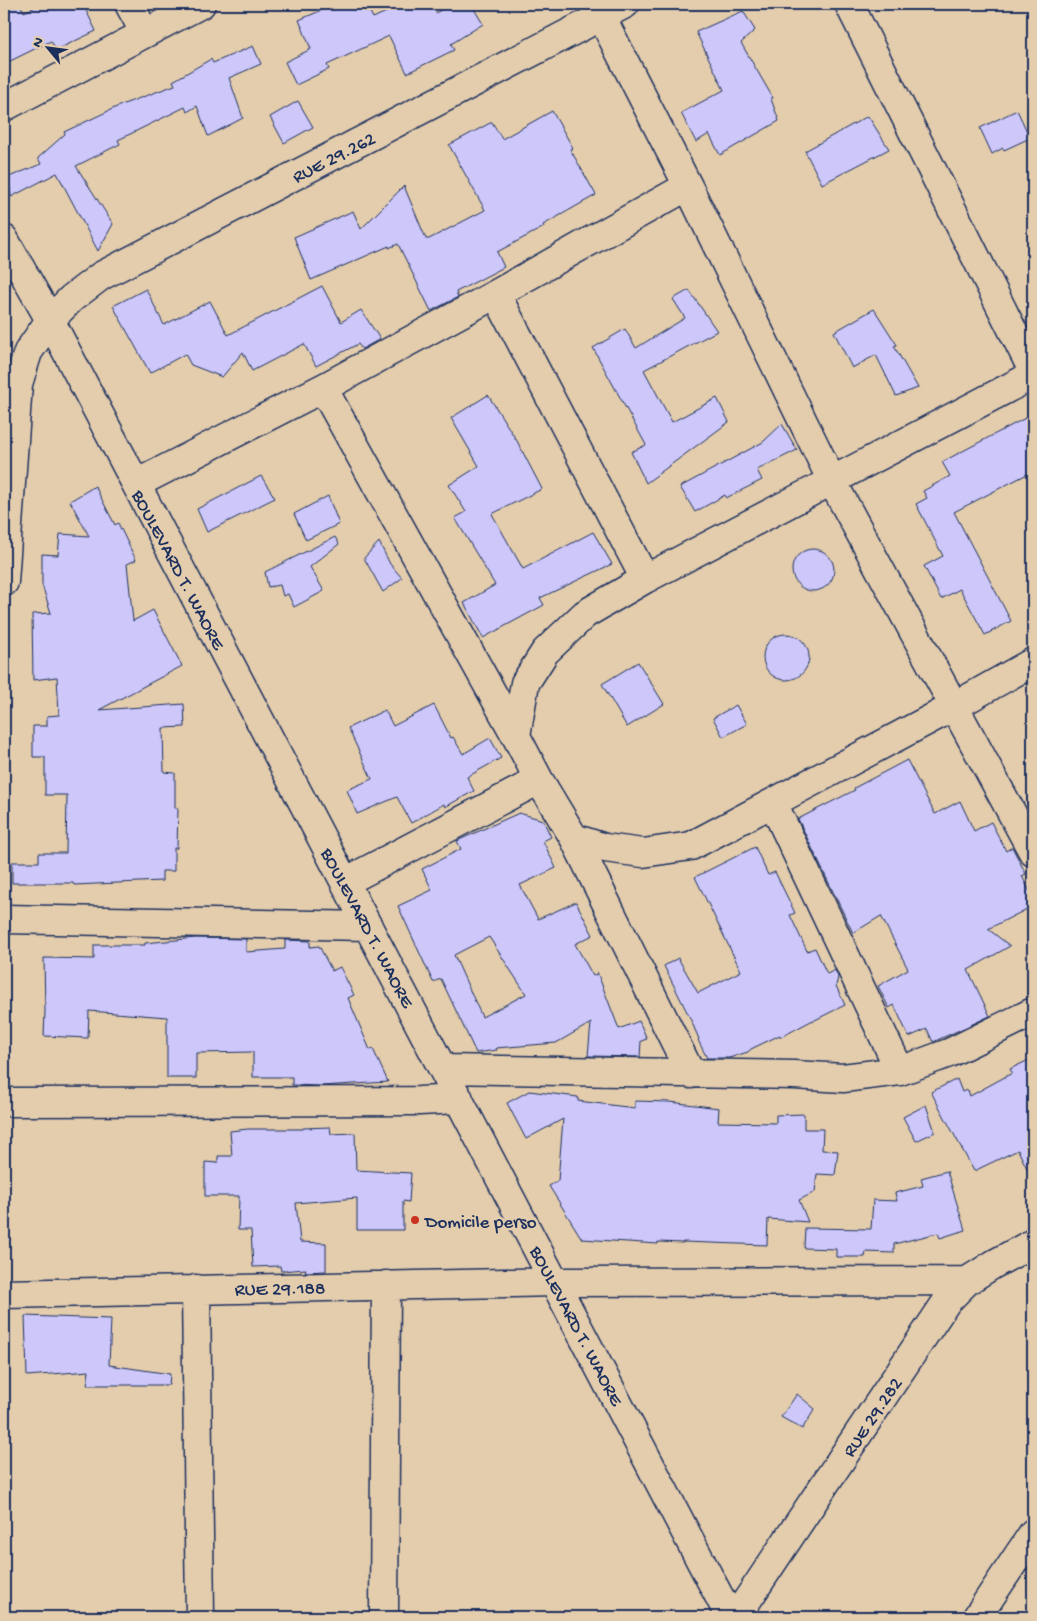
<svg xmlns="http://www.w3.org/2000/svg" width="1037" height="1621" font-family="'Gochi Hand',sans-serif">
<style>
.building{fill:#cdc7fa;stroke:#1b2f5e;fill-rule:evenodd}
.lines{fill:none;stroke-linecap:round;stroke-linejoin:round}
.minor-casing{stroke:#1b2f5e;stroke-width:31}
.minor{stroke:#e4cdad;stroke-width:28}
.poi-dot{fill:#c8321e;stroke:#e4cdad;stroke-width:2}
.labels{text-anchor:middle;stroke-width:5;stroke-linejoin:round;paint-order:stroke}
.street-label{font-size:19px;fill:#1b2f5e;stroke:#e4cdad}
.poi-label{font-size:19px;fill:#1b2f5e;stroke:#e4cdad;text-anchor:start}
</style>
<rect width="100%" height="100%" fill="#e4cdad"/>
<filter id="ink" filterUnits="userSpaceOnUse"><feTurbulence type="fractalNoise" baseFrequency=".02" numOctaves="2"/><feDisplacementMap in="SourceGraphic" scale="10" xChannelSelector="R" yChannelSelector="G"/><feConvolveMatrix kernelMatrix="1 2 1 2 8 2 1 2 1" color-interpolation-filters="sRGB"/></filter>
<g filter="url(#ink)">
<path class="building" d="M 4,4 L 20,4 L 24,12 L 42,4 L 83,4 L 96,31 L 56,50 L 51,41 L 4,64 Z
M 336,4 L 366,4 L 373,18 L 404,4 L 431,4 L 436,13 L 450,4 L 471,4 L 483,24 L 451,44 L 454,50 L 407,73 L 389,36 L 327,65 L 329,69 L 296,85 L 285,62 L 311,49 L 299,20 Z
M 743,11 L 755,30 L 741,43 L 773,98 L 771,99 L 779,121 L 720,155 L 709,134 L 696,142 L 681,113 L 724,90 L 696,32 Z
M 253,46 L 261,64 L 229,78 L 243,118 L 208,136 L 197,106 L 187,112 L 185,107 L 118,140 L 120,144 L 76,166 L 113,224 L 98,251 L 57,173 L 11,197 L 9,177 L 41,164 L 38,158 L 65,134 L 64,132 L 121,105 L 175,85 L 173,81 L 211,59 L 213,63 Z
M 298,101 L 313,127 L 284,143 L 270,117 Z
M 1017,110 L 1030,138 L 1004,150 L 1003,148 L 992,154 L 980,128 Z
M 552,111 L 573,148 L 570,149 L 596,195 L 543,225 L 544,227 L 497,252 L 504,267 L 456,292 L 458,297 L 431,311 L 398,244 L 389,248 L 389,246 L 311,280 L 294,237 L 353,211 L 361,229 L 404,186 L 426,239 L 429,239 L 485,210 L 449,145 L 492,122 L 502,139 Z
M 868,116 L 889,149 L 822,184 L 805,151 Z
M 322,286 L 341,322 L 361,310 L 380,339 L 362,349 L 358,344 L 316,366 L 304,344 L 252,371 L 243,352 L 222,377 L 191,365 L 185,354 L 150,373 L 113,306 L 146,289 L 164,325 L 210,301 L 228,335 Z
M 689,290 L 717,331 L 644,370 L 672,422 L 717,398 L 729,422 L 646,483 L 631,452 L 646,445 L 593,348 L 625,329 L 636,348 L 685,318 L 673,299 Z
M 874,309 L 897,345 L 894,346 L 918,388 L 896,396 L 876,355 L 852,368 L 834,332 Z
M 488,395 L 517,441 L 542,489 L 492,514 L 523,569 L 593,532 L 612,564 L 540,598 L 544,605 L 483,638 L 464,603 L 495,585 L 455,518 L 466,512 L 449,485 L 479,466 L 451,418 Z
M 1033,414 L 1033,471 L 954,512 L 1011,621 L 985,635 L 960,589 L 941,599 L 924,566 L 943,556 L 916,504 L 927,498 L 923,491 L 950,476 L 942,462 Z
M 782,424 L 797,450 L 757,470 L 762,480 L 726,498 L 725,495 L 695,512 L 680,487 L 763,442 Z
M 261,476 L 275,498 L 207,532 L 197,509 Z
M 95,486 L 115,525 L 118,523 L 136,560 L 127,564 L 133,621 L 153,610 L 182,666 L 99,710 L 184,704 L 185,727 L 163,728 L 164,772 L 175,773 L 175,808 L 178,808 L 177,848 L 174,848 L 174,871 L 162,871 L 162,881 L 74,885 L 73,883 L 12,883 L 12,862 L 39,862 L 39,853 L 66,853 L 67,795 L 45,795 L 45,757 L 33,757 L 33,726 L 47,726 L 47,716 L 59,715 L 57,677 L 33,680 L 32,614 L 51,613 L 42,585 L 42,554 L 58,555 L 60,534 L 89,536 L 70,501 Z
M 328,496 L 339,524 L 306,540 L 294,514 Z
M 335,537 L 339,544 L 310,567 L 324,591 L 294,607 L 288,594 L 283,596 L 280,585 L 268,587 L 265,572 Z
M 379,542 L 390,564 L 402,578 L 383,592 L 364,558 Z
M792 570a21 21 0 1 1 42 0a21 21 0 1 1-42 0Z
M763 657a23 23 0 1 1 46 0a23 23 0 1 1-46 0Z
M 638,662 L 664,704 L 627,727 L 602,684 Z
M 434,705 L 451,738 L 453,737 L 463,754 L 490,738 L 501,758 L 467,777 L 474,791 L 445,807 L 444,804 L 411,823 L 397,797 L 357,814 L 347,790 L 372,779 L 348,728 L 385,710 L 393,726 Z
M 736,705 L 747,724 L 723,737 L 713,718 Z
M 907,760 L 935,814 L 960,801 L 974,831 L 991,822 L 1006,851 L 1012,847 L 1026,874 L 1022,876 L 1033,898 L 1033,906 L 988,929 L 1010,946 L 968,970 L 990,1016 L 933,1042 L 927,1029 L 909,1037 L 894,1005 L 889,1008 L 878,986 L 908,969 L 881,916 L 853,933 L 798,819 L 855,790 L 854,788 Z
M 519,813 L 543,820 L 551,837 L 543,841 L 556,868 L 520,885 L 538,919 L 576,902 L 593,935 L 575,944 L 593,976 L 597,974 L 597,972 L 619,1029 L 639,1021 L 647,1039 L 641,1041 L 640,1057 L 588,1056 L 591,1023 L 556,1043 L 496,1048 L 497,1050 L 476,1053 L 441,979 L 433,982 L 398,906 L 432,890 L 422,869 L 461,849 L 457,841 ZM 489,937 L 526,994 L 482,1017 L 454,955 Z
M 755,847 L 768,875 L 775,872 L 795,913 L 790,915 L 807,951 L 815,948 L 827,974 L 835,970 L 838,977 L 836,986 L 845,1005 L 813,1021 L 813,1020 L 781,1037 L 780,1035 L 751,1049 L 748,1052 L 729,1058 L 707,1058 L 698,1040 L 699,1039 L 690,1018 L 664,966 L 678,958 L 698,993 L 741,971 L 695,877 Z
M 196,938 L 246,939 L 246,952 L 285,949 L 285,940 L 310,941 L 310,947 L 319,946 L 332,971 L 340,967 L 354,995 L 348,998 L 370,1050 L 373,1049 L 388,1082 L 321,1086 L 292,1085 L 292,1077 L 253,1077 L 253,1052 L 196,1053 L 196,1078 L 167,1078 L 167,1017 L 89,1011 L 88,1038 L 44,1036 L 45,1011 L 44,958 L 94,959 L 94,945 L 145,945 L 145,943 Z
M 1033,1058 L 1033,1181 L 1018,1150 L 974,1171 L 931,1092 L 957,1079 L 962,1092 L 968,1090 L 970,1096 L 1012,1073 L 1010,1069 Z
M 529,1091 L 578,1097 L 578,1101 L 635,1108 L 635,1101 L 670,1102 L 719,1108 L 718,1122 L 776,1123 L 776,1115 L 804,1114 L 804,1129 L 823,1129 L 822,1150 L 838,1151 L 835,1175 L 817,1174 L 815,1192 L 799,1200 L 808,1222 L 768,1219 L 767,1245 L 683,1242 L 683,1243 L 658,1242 L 658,1244 L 582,1239 L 549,1186 L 558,1181 L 563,1119 L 526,1139 L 507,1103 Z
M 926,1105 L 935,1132 L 916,1141 L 903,1117 Z
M 330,1127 L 331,1134 L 355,1133 L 356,1170 L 411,1173 L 409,1202 L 403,1201 L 403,1230 L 357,1230 L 357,1198 L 296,1203 L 300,1242 L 326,1243 L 326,1271 L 305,1272 L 306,1269 L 281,1271 L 280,1266 L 253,1267 L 251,1230 L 238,1230 L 239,1196 L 205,1196 L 205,1162 L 218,1163 L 218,1156 L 232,1156 L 230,1131 L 248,1129 L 303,1129 L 303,1128 Z
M 947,1171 L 965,1230 L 940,1238 L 938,1233 L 894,1244 L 894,1253 L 866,1252 L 865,1257 L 836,1257 L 836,1249 L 804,1248 L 805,1228 L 871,1229 L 873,1200 L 897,1201 L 895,1193 L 923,1186 L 921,1178 Z
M 25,1316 L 111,1319 L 109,1365 L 170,1374 L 169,1385 L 87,1385 L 89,1371 L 27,1376 Z
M 797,1394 L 815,1409 L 802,1429 L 781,1417 Z"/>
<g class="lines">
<defs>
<path id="minor" d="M 129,4 L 145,33
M 595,4 L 688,186 L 832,481 L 1033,852
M 849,4 L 1033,371
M 4,107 L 201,4
M 4,239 L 50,320 L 730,1617
M 496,294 L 645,579
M 323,388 L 516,736 L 539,780 L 574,838 L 691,1074
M 136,484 L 323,388 L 496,294 L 688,186
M 4,582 L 18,384 L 28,352 L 50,320 L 72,298 L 101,276 L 625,4
M 516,736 L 525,683 L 545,652 L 585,614 L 645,579 L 1033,375
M 773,803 L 900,1071
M 574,838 L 605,848 L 643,853 L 691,846 L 955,706 L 1033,662
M 345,882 L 539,780
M 4,919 L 368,926
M 444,1069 L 794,1075 L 843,1078 L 900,1071 L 949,1053 L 1033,1012
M 4,1102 L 419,1101 L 459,1099
M 196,1289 L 200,1617
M 4,1294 L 555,1282 L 967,1281
M 384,1617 L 386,1285
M 736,1617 L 947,1301 L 967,1281 L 994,1264 L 1033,1243
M 977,1617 L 1033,1533"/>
</defs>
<use href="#minor" class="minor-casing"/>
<use href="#minor" class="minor"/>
</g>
</g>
<circle class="poi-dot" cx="415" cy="1220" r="5"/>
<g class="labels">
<g class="street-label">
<text transform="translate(333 156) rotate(-27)" y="7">RUE 29.262</text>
<text transform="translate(180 569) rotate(62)" y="7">BOULEVARD T. WAORE</text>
<text transform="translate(369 927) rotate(62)" y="7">BOULEVARD T. WAORE</text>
<text transform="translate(280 1287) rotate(-1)" y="7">RUE 29.188</text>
<text transform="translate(578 1325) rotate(62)" y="7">BOULEVARD T. WAORE</text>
<text transform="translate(871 1416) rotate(-56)" y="7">RUE 29.282</text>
</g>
<g class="poi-label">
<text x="425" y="1227">Domicile perso</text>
</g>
</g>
<rect width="1037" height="1621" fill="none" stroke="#e4cdad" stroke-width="20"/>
<rect x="10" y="10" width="1017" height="1601" fill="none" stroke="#1b2f5e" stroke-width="2" filter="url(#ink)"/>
<g transform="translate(48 48) rotate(299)" stroke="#e4cdad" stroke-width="4" paint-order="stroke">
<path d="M0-4L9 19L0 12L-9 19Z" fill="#1b2f5e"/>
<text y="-8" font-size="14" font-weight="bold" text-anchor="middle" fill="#1b2f5e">N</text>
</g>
</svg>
